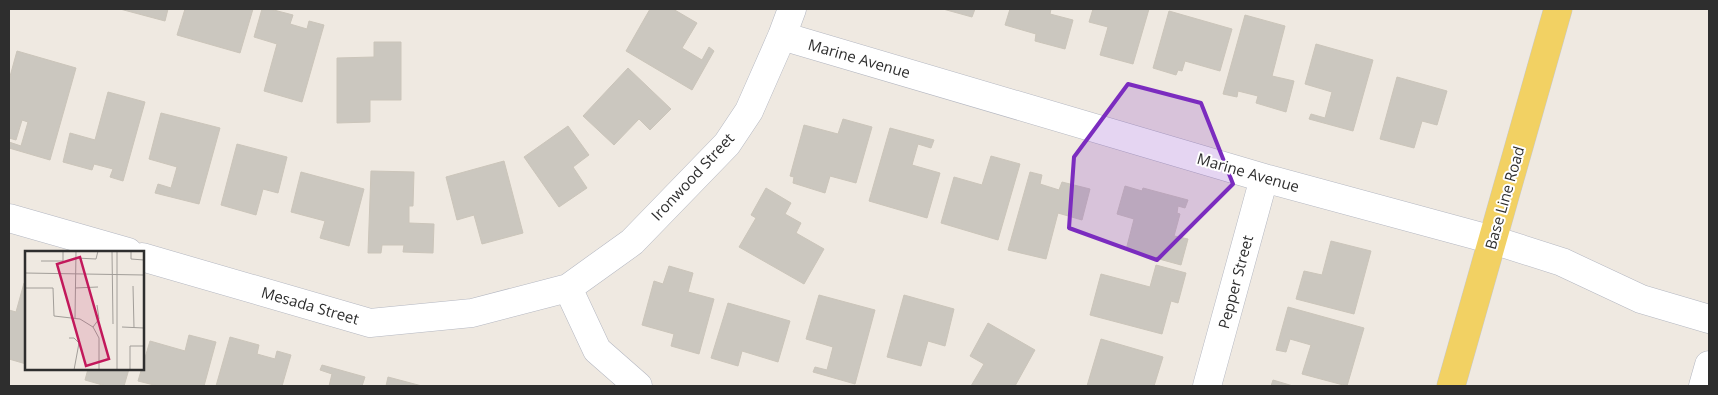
<svg xmlns="http://www.w3.org/2000/svg" width="1718" height="395" font-family="'Open Sans',sans-serif">
<style>
.building{fill:#cbc7bf;stroke:#cbc5ba}
.lines{fill:none;stroke-linecap:round;stroke-linejoin:round}
.minor-casing{stroke:#b4b7c1;stroke-width:29}
.major-casing{stroke:#c9c9c9;stroke-width:29}
.minor{stroke:#fff;stroke-width:28}
.major{stroke:#f2d163;stroke-width:28}
.marked{fill:#7b2cbf;fill-opacity:0.2;stroke:#7b2cbf;stroke-width:4;stroke-linejoin:round}
.labels{text-anchor:middle;stroke-width:4;stroke-linejoin:round;paint-order:stroke}
.street-label{font-size:15px;fill:#2e2e2e;stroke:#fff}
.inset-road{fill:none;stroke:#a29e99;stroke-width:1}
.view{fill:#c2185b;fill-opacity:0.15;stroke:#c2185b;stroke-width:2.5}
.inset-edge{fill:none;stroke:#2e2e2e;stroke-width:2.5}
</style>
<rect width="100%" height="100%" fill="#efe9e1"/>
<path class="building" d="M 120,9 L 168,9 L 165,21 Z
M 185,9 L 253,9 L 240,53 L 177,35 Z
M 262,9 L 270,9 L 293,15 L 290,24 L 307,29 L 309,21 L 324,25 L 302,102 L 264,91 L 277,44 L 254,37 Z
M 650,9 L 673,9 L 697,23 L 682,48 L 702,60 L 709,47 L 714,51 L 692,90 L 626,51 Z
M 943,9 L 975,9 L 972,17 Z
M 1010,9 L 1051,9 L 1050,14 L 1073,20 L 1065,49 L 1035,41 L 1036,34 L 1005,25 Z
M 1093,9 L 1149,9 L 1133,64 L 1100,55 L 1108,27 L 1089,22 Z
M 1169,11 L 1232,29 L 1220,71 L 1185,61 L 1182,71 L 1178,70 L 1176,75 L 1153,68 Z
M 1245,15 L 1285,26 L 1272,76 L 1294,81 L 1286,112 L 1256,103 L 1258,96 L 1238,91 L 1237,97 L 1223,94 Z
M 374,42 L 401,42 L 401,100 L 370,100 L 370,122 L 337,123 L 337,58 L 374,57 Z
M 1316,44 L 1373,60 L 1353,131 L 1309,119 L 1311,114 L 1325,118 L 1332,92 L 1305,84 Z
M 17,51 L 76,68 L 50,160 L 9,148 L 9,142 L 21,146 L 28,122 L 22,120 L 16,140 L 9,138 L 9,80 Z
M 628,68 L 671,109 L 650,130 L 639,119 L 614,145 L 583,116 Z
M 1397,77 L 1447,91 L 1437,125 L 1422,121 L 1414,148 L 1380,139 Z
M 108,92 L 145,102 L 123,181 L 110,177 L 113,169 L 94,164 L 92,170 L 63,162 L 70,133 L 95,140 Z
M 161,113 L 220,128 L 199,204 L 155,193 L 158,184 L 171,188 L 177,167 L 149,159 Z
M 843,119 L 872,127 L 856,183 L 830,176 L 825,193 L 793,183 L 794,177 L 790,176 L 804,125 L 838,134 Z
M 568,126 L 589,155 L 573,167 L 587,188 L 559,207 L 524,157 Z
M 890,128 L 934,140 L 931,148 L 918,144 L 912,165 L 940,173 L 927,218 L 869,201 Z
M 237,144 L 287,157 L 278,193 L 263,189 L 256,215 L 221,205 Z
M 991,156 L 1020,164 L 998,240 L 941,223 L 954,177 L 982,185 Z
M 504,161 L 523,233 L 482,244 L 474,215 L 457,220 L 446,177 Z
M 371,171 L 414,172 L 413,206 L 409,206 L 409,223 L 434,224 L 433,253 L 403,252 L 404,245 L 382,245 L 381,253 L 368,253 Z
M 301,172 L 364,189 L 349,246 L 320,238 L 325,221 L 291,212 Z
M 1030,172 L 1042,175 L 1040,184 L 1059,190 L 1062,182 L 1090,189 L 1082,220 L 1058,213 L 1046,259 L 1008,250 Z
M 1125,186 L 1142,191 L 1143,188 L 1188,200 L 1185,208 L 1178,206 L 1177,213 L 1180,214 L 1174,236 L 1188,239 L 1181,265 L 1126,250 L 1134,219 L 1117,214 Z
M 766,188 L 791,203 L 785,214 L 801,223 L 796,233 L 824,249 L 804,284 L 739,247 L 756,218 L 751,215 Z
M 1331,241 L 1371,251 L 1354,314 L 1296,299 L 1304,271 L 1322,275 Z
M 1156,265 L 1186,273 L 1178,303 L 1171,301 L 1162,334 L 1090,315 L 1101,274 L 1150,287 Z
M 669,266 L 693,273 L 688,292 L 714,299 L 699,354 L 671,346 L 674,334 L 642,325 L 654,281 L 663,284 Z
M 24,283 L 26,283 L 26,364 L 9,359 L 9,310 L 16,312 Z
M 819,295 L 875,310 L 855,384 L 813,372 L 815,367 L 827,370 L 833,347 L 806,339 Z
M 904,295 L 954,309 L 945,346 L 928,341 L 921,366 L 887,357 Z
M 728,303 L 790,321 L 778,362 L 742,351 L 738,366 L 711,358 Z
M 1288,307 L 1364,328 L 1347,386 L 1302,374 L 1311,345 L 1290,339 L 1286,352 L 1276,350 Z
M 988,323 L 1035,350 L 1015,386 L 971,386 L 984,364 L 970,356 Z
M 189,335 L 216,342 L 204,386 L 158,386 L 138,381 L 150,341 L 185,351 Z
M 230,337 L 259,345 L 257,354 L 275,359 L 277,351 L 291,355 L 282,386 L 216,386 Z
M 1101,339 L 1163,357 L 1154,386 L 1126,385 L 1087,386 Z
M 322,365 L 365,377 L 362,386 L 329,386 L 332,374 L 320,370 Z
M 88,369 L 129,369 L 124,386 L 106,386 L 85,380 Z
M 388,377 L 422,386 L 386,386 Z
M 1273,380 L 1293,386 L 1271,386 Z"/>
<g class="lines">
<defs>
<path id="minor" d="M 782,36 L 1264,178 L 1493,240 L 1562,262 L 1641,299 L 1709,319
M 9,218 L 128,252
M 142,257 L 370,323 L 472,313 L 568,288 L 632,242 L 727,144 L 749,111 L 782,36 L 792,9
M 568,288 L 597,350 L 638,386
M 1207,386 L 1264,178
M 1703,386 L 1709,365"/>
<path id="major" d="M 1451,386 L 1558,9"/>
</defs>
<use href="#minor" class="minor-casing"/>
<use href="#major" class="major-casing"/>
<use href="#minor" class="minor"/>
<use href="#major" class="major"/>
</g>
<path class="marked" d="M 1128,84 L 1201,103 L 1233,184 L 1157,260 L 1069,228 L 1074,157 Z"/>
<g class="labels">
<g class="street-label">
<text transform="translate(859 59) rotate(16)" y="5">Marine Avenue</text>
<text transform="translate(1248 173) rotate(16)" y="5">Marine Avenue</text>
<text transform="translate(693 177) rotate(-47)" y="5">Ironwood Street</text>
<text transform="translate(1505 198) rotate(-74)" y="5">Base Line Road</text>
<text transform="translate(1236 282) rotate(-75)" y="5">Pepper Street</text>
<text transform="translate(310 306) rotate(16)" y="5">Mesada Street</text>
</g>
</g>
<g transform="translate(25 251)">
<rect width="119" height="119" fill="#efe9e1"/>
<path class="inset-road" d="M 87,0 L 88,73M 106,0 L 106,8 L 119,9M 51,7 L 71,8 L 73,0M 16,10 L 38,10 L 38,0M 0,22 L 119,24M 108,35 L 109,77M 1,37 L 28,37 L 29,65 L 55,68 L 68,76 L 74,87 L 74,119M 50,37 L 73,36M 50,68 L 51,0M 68,76 L 74,68 L 72,54M 97,76 L 119,77M 0,79 L 0,22M 44,87 L 49,87 L 54,92 L 49,119M 92,119 L 92,0M 105,119 L 105,95 L 119,95"/>
<path class="view" d="M 55,6 L 84,108 L 61,115 L 32,13 Z"/>
<rect width="119" height="119" class="inset-edge"/>
</g>
<rect width="1718" height="395" fill="none" stroke="#2e2e2e" stroke-width="20"/>
</svg>
